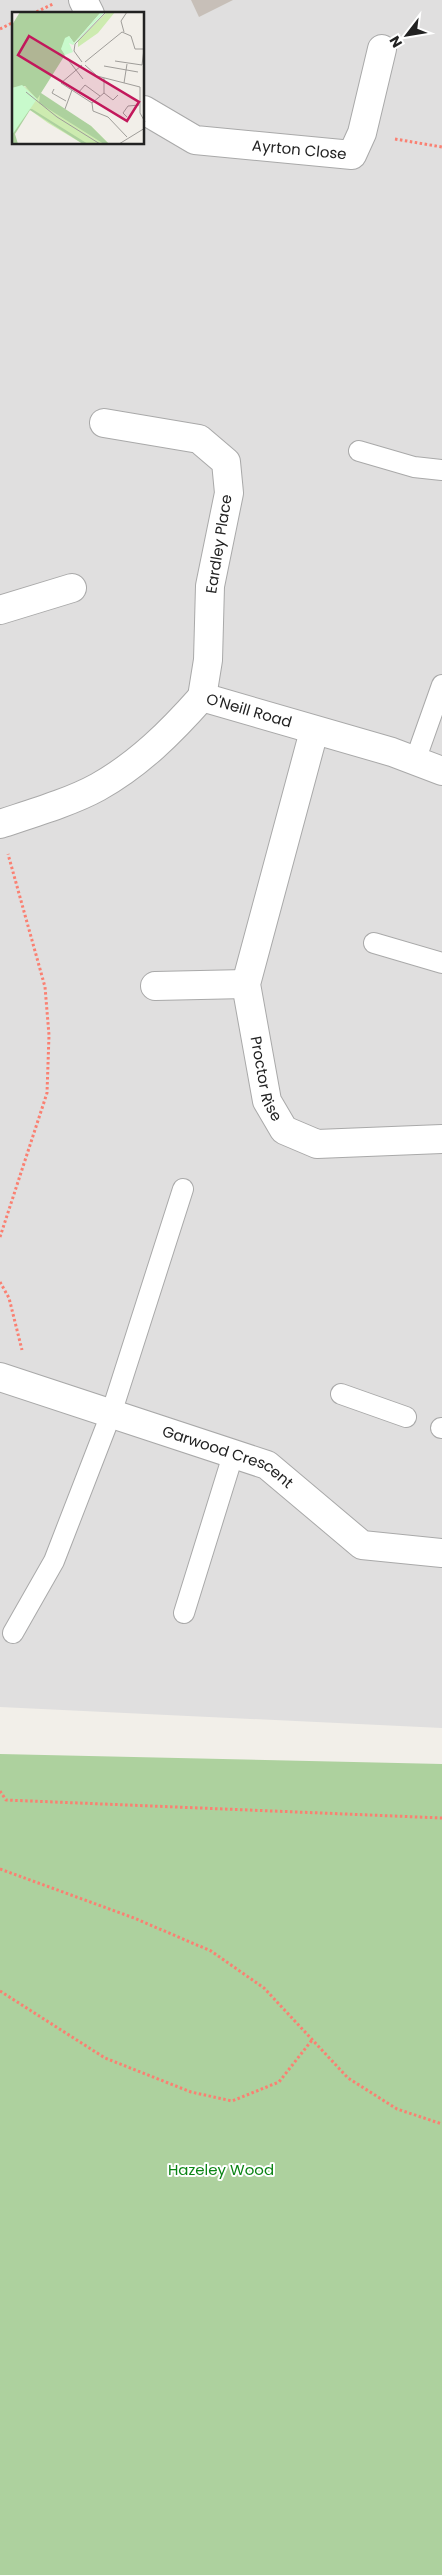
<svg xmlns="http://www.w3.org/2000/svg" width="442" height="2575" font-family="Poppins,sans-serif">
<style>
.residential{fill:#e0dfdf;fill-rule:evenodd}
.forest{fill:#add19e}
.building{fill:#c7bfb8}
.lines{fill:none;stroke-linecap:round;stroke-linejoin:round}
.service-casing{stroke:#a9a9a9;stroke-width:22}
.minor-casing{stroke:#a9a9a9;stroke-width:30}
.path{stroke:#fa8072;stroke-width:3;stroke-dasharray:2.5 2.5;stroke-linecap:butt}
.service{stroke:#fff;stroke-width:20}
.minor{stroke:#fff;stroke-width:28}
.labels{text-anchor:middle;stroke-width:4;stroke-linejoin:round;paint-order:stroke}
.street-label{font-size:15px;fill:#222;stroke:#fff}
.park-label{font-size:15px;fill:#0c8416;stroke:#fff}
.inset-road{fill:none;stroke:#9f9d99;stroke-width:1}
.view{fill:#c2185b;fill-opacity:0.15;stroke:#c2185b;stroke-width:2.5}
.inset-edge{fill:none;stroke:#222;stroke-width:2.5}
</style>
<rect width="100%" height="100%" fill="#f2efe9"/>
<path class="residential" d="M 0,0 L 442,0 L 442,1728 L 0,1707 ZM 14,14 L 144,14 L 144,144 L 14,144 Z"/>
<path class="forest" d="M 0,1754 L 442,1764 L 442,2575 L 0,2575 Z"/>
<path class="building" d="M 191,0 L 233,0 L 199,17 Z"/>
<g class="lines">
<defs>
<path id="service" d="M 359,451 L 414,467 L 442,470
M 415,761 L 442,685
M 374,943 L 442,963
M 341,1394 L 406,1417
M 441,1428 L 442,1428
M 184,1613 L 233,1455
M 13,1633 L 54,1561 L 111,1414 L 183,1189"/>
<g id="minor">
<path d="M 83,0 L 90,14"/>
<path id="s1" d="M 144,110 L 195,140 L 352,155 L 362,133 L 382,49"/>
<path d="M 104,423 L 199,439 L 226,462 L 229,493 L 210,586 L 208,660 L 202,697"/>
<path d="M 0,610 L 72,588"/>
<path id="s2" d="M 314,731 L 246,984 L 267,1101 L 284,1130 L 317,1144 L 442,1139"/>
<path id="s3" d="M 0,824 C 30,814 71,802 98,787 C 139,764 171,732 202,697 L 392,752 L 442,771"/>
<path d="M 155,986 L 246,984"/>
<path id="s4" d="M 0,1377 L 267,1465 L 362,1545 L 442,1553"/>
</g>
</defs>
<use href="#service" class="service-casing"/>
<use href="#minor" class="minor-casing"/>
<path class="path" d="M 32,14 L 53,4
M 0,29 L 14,22
M 395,139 L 442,147
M 0,1237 L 47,1093 L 49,1035 L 45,987 L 8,854
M 0,1282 L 9,1298 L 22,1350
M 0,1791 L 6,1800 L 442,1818
M 0,1869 L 134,1918 L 211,1951 L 264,1988 L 348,2078 L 397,2109 L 442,2124
M 0,1991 L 105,2058 L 191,2092 L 232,2101 L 279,2082 L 312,2040"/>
<use href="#service" class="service"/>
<use href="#minor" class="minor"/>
</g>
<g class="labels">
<g class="street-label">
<text dy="5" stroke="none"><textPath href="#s1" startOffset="164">Ayrton Close</textPath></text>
<text transform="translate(219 544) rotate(-81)" y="5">Eardley Place</text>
<text dy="5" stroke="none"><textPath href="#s3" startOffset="292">O'Neill Road</textPath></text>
<text dy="5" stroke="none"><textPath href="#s2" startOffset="359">Proctor Rise</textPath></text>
<text dy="5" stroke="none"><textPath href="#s4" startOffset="242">Garwood Crescent</textPath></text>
</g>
<g class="park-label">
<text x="221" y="2175">Hazeley Wood</text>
</g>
</g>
<g transform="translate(12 12)">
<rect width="132" height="132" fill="#f2efe9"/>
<path d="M 95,0 L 103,0 L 86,21 L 66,35 L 66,29 ZM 10,73 L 79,114 L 96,131 L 104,132 L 71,132 L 36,111 L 18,98 L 1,76 Z" fill="#cdebb0"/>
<path d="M 8,0 L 89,0 L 62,31 L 57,24 L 50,37 L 53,43 L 29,81 L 79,114 L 96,131 L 104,132 L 92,132 L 27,91 L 28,83 L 25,87 L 13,74 L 0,76 L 0,13 ZM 0,96 L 20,97 L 76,132 L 71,132 L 18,98 L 3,122 L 6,132 L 0,132 Z" fill="#add19e"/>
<path d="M 89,0 L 93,0 L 61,33 L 57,31 L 61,40 L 53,43 L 49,37 L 53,26 L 57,24 L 62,31 ZM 10,73 L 25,87 L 0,123 L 0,76 Z" fill="#c8facc"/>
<path class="inset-road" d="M 112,20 L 109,9 L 115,0M 57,49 L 71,67M 103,49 L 130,53 L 132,37M 70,50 L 62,39 L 63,32 L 94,0M 73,50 L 110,20 L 119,24 L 123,37 L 133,37M 70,53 L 49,71 L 80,91 L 81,99 L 96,105 L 115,125M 73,53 L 85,64 L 128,75 L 128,101 L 133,110M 92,54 L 126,60M 112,71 L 115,52M 42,77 L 40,81 L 54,89M 14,80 L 45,105 L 88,132M 66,81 L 73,73 L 88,84M 92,81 L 101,88 L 106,83M 80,91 L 92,81 L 92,66M 53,97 L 60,78M 115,105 L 111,101 L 116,94 L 127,93M 107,132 L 133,116"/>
<path class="view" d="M 17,24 L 127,90 L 115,109 L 6,43 Z"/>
<rect width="132" height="132" class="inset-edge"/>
</g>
<g transform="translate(407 35) rotate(239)" stroke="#ffffff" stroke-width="4" paint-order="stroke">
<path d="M0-4L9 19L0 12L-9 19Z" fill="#222222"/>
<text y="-8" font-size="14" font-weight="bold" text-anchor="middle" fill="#222222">N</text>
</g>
</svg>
